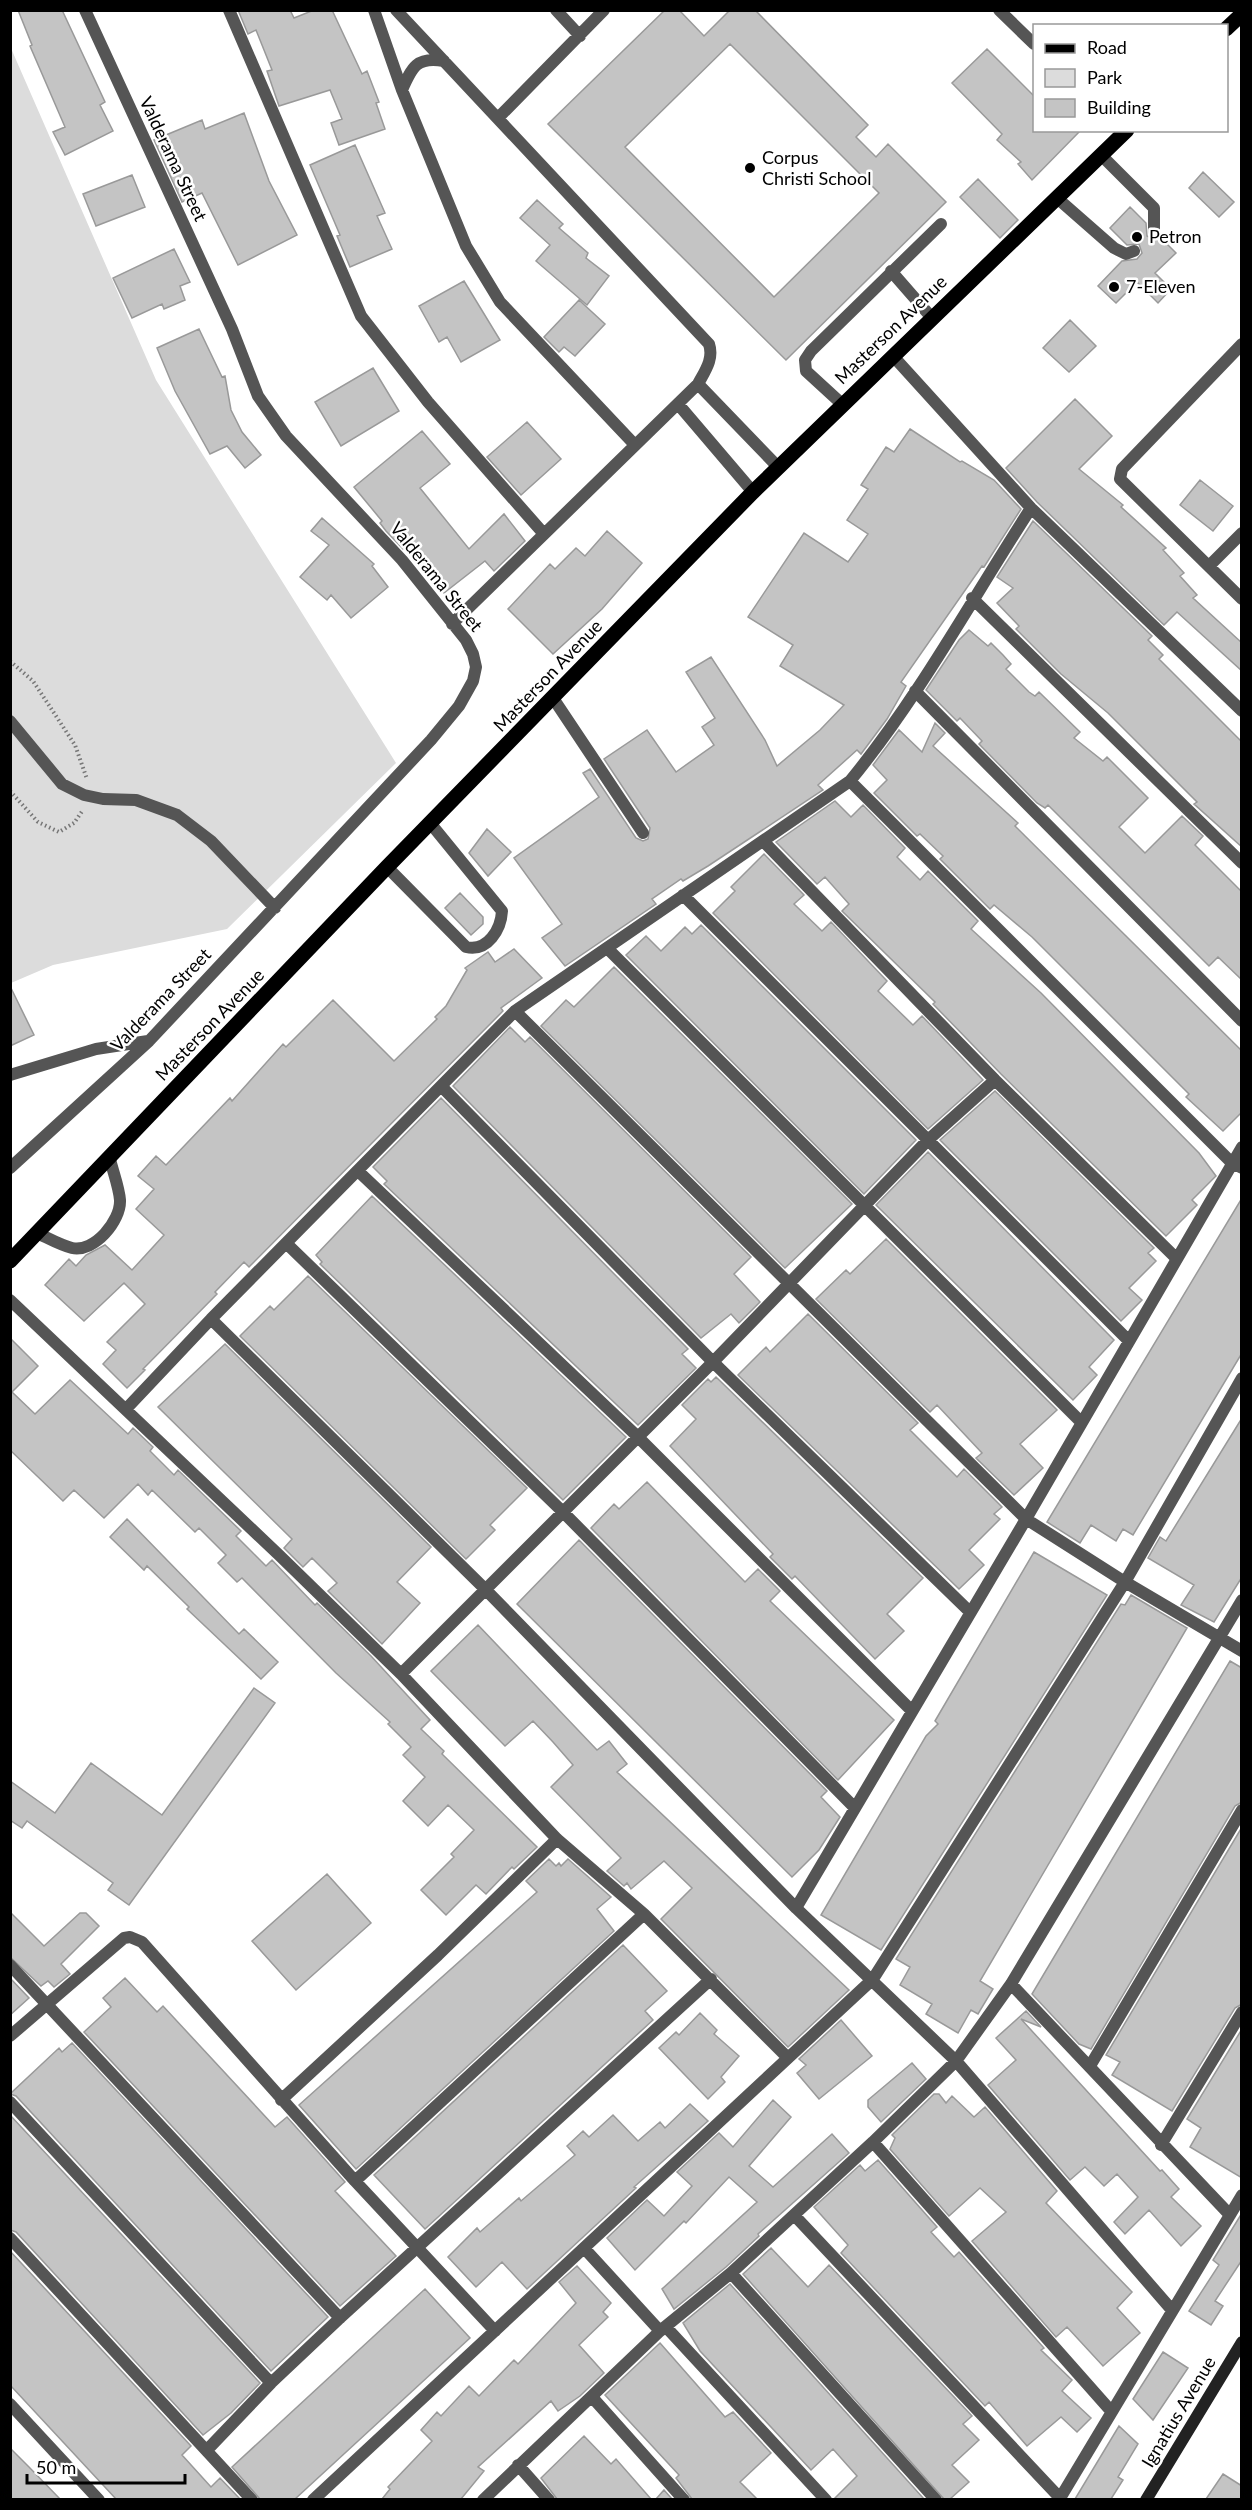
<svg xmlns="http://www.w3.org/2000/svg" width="1252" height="2510" font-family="Lato,sans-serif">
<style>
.green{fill:#dcdcdc}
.building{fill:#c4c4c4;stroke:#999;stroke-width:1.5;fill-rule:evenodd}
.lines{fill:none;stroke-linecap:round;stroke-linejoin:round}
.path{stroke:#777;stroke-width:4;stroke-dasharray:1.5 3;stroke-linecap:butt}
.lane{stroke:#555;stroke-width:12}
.street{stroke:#555;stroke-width:12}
.secondary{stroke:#222;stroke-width:12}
.primary{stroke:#000;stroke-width:15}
.poi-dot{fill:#000;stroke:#fff;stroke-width:2}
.labels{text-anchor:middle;stroke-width:5;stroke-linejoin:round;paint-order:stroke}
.poi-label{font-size:18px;fill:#000;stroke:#fff;text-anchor:start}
.street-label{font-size:18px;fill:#000;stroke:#fff}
</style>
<rect width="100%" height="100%" fill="#fff"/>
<path class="green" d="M 10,46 L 156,380 L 396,763 L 227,929 L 53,965 L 11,983 Z"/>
<path class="building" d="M 18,10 L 62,10 L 105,102 L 100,105 L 113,131 L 65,155 L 53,132 L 65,127 L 30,46 L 32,45 Z
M 238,10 L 290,10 L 294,18 L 314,10 L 332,10 L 362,74 L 367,71 L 379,102 L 376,103 L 385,129 L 339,145 L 331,123 L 342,119 L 330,90 L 279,106 L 267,71 L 272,70 L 256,30 L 248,34 Z
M 665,10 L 679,10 L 704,36 L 730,10 L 755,10 L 868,125 L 856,137 L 876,157 L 888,144 L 946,202 L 786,360 L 548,124 ZM 730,44 L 879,193 L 774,297 L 625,147 Z
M 987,49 L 1035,97 L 1035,130 L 1081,130 L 1032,180 L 1018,164 L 1021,162 L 997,140 L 1002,134 L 952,83 Z
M 244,113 L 269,181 L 297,235 L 238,265 L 202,193 L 182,202 L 154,140 L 202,120 L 205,129 Z
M 355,145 L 385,213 L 377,216 L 392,249 L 350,267 L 337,236 L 340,235 L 310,165 Z
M 1203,172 L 1234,202 L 1219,217 L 1189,188 Z
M 132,175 L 145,207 L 96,226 L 83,194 Z
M 978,179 L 1018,220 L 1000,238 L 960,197 Z
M 537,200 L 563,224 L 559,228 L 588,253 L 586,258 L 609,276 L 587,305 L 536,261 L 550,245 L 520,218 Z
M 1130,207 L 1146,223 L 1147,236 L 1153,239 L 1160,237 L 1176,253 L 1155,273 L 1171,289 L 1158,303 L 1137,282 L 1116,303 L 1098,286 L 1122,261 L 1137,259 L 1142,253 L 1139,244 L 1127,245 L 1110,228 Z
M 174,249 L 190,282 L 180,286 L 185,300 L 164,309 L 162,304 L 132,318 L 113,278 Z
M 464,281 L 500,340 L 461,362 L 447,337 L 439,342 L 419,306 Z
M 579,300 L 605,324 L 575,356 L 564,347 L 559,352 L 544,337 Z
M 1070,320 L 1096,346 L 1069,372 L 1043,348 Z
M 199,329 L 222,377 L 225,376 L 231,410 L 242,432 L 261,455 L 245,468 L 227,446 L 210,454 L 175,391 L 157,348 Z
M 373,368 L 399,411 L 341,446 L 315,402 Z
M 1075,399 L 1112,436 L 1079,469 L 1123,505 L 1121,507 L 1166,548 L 1163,550 L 1184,573 L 1180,576 L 1197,595 L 1193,598 L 1242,643 L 1242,671 L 1177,612 L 1164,625 L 1037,502 L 1006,468 Z
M 527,422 L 561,459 L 521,495 L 487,457 Z
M 910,429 L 960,462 L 962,461 L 994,480 L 1021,509 L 984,567 L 982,566 L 901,682 L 906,686 L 887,719 L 861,754 L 857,750 L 818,785 L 823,790 L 708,866 L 683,881 L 681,879 L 652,899 L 656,904 L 565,966 L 542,938 L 562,924 L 514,858 L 599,797 L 583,773 L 590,769 L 636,838 L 643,841 L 648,839 L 650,828 L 604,759 L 647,730 L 676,772 L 714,745 L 702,727 L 715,718 L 686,672 L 711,657 L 765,740 L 777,766 L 820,730 L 844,705 L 780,666 L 793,645 L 748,617 L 804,533 L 848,562 L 868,534 L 847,520 L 868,489 L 861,485 L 886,447 L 894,452 Z
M 422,431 L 450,464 L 420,488 L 469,549 L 504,514 L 525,541 L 494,571 L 485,561 L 444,593 L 407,545 L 403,549 L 386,531 L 380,523 L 382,521 L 354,487 Z
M 1200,480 L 1233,506 L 1213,531 L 1180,505 Z
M 322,518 L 374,564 L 372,566 L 388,587 L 351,618 L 331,595 L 327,600 L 300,577 L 329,545 L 311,531 Z
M 1033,521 L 1152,636 L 1148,640 L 1163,655 L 1159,659 L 1242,742 L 1242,847 L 1194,804 L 1197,802 L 1108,713 L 1061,674 L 1016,629 L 1019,626 L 997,603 L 1013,588 L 997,577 Z
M 607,531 L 642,563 L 602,609 L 553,654 L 508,609 L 550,564 L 555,569 L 576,548 L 585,556 Z
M 969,630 L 988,646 L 991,643 L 1003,655 L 1011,664 L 1006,669 L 1029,692 L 1035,696 L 1039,692 L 1080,732 L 1074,738 L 1103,761 L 1107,757 L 1148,798 L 1119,827 L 1145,853 L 1182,816 L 1203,836 L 1195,845 L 1242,892 L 1242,980 L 1218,957 L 1209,966 L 1048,805 L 1045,808 L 1037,803 L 979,744 L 982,741 L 960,718 L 957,721 L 926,690 L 959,640 Z
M 935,723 L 945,733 L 933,746 L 1018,823 L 1015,826 L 1242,1051 L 1242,1112 L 1223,1131 L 1186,1097 L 1189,1094 L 1032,937 L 994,905 L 990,909 L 940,859 L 943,856 L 920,834 L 917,836 L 874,793 L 887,780 L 873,765 L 899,730 L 922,752 Z
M 835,801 L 851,817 L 863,805 L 905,848 L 897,857 L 920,880 L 928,871 L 978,921 L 971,929 L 1041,993 L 1199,1153 L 1216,1176 L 1192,1200 L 1197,1205 L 1166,1236 L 1001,1074 L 933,1004 L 935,1002 L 842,911 L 849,904 L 825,877 L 817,884 L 776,842 Z
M 487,829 L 511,852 L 488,876 L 469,853 Z
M 764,854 L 804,895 L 794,904 L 822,931 L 831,922 L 887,981 L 878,991 L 913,1025 L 922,1016 L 983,1080 L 928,1129 L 713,913 L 735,891 L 731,887 Z
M 460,893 L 483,917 L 483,924 L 471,935 L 445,908 Z
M 701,925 L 916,1140 L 864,1194 L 626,955 L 646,936 L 661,951 L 685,927 L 692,934 Z
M 514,949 L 542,978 L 501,1008 L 503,1011 L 249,1267 L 244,1262 L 215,1292 L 217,1294 L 143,1369 L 145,1370 L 127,1388 L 103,1364 L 116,1350 L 107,1342 L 145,1304 L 124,1283 L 84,1321 L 45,1285 L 69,1259 L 76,1266 L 86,1255 L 105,1245 L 132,1270 L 164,1235 L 136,1209 L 154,1189 L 138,1176 L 156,1156 L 166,1165 L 230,1098 L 232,1101 L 283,1044 L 286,1047 L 333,1000 L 394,1061 L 437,1019 L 435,1017 L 446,1006 L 467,970 L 465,968 L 488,952 L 495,962 Z
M 614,967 L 852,1204 L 785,1268 L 541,1026 L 566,1000 L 574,1007 Z
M 10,986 L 34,1035 L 10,1046 Z
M 510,1027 L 525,1042 L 530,1037 L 751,1257 L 734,1274 L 760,1302 L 739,1323 L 731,1314 L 701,1338 L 453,1086 Z
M 995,1091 L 1154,1248 L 1148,1253 L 1156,1261 L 1129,1288 L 1142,1300 L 1121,1321 L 940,1140 Z
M 441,1098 L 688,1349 L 682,1354 L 696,1368 L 638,1425 L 384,1184 L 387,1181 L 373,1167 Z
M 928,1152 L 1114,1340 L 1089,1367 L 1097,1375 L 1073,1400 L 876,1205 Z
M 372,1196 L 626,1437 L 563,1500 L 320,1264 L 322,1262 L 316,1255 Z
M 1242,1198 L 1242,1353 L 1133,1535 L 1123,1529 L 1116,1541 L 1091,1525 L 1080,1543 L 1047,1522 Z
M 886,1239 L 1057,1410 L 1020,1444 L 1043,1468 L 1014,1495 L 976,1458 L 982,1453 L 937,1405 L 930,1412 L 816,1299 L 846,1270 L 850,1274 Z
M 308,1276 L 527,1488 L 490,1525 L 495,1530 L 466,1559 L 240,1336 L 270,1306 L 274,1310 Z
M 808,1314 L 918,1423 L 910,1430 L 957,1477 L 964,1469 L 1002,1507 L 994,1514 L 1000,1519 L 969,1550 L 984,1565 L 959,1589 L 738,1375 L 766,1347 L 770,1352 Z
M 10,1338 L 38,1366 L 12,1392 L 35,1414 L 70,1380 L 128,1434 L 133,1428 L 153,1447 L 150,1451 L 174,1475 L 178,1470 L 241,1531 L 236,1536 L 266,1566 L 272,1560 L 315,1605 L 317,1603 L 371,1656 L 430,1720 L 421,1729 L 444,1751 L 442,1754 L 537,1847 L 514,1869 L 512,1867 L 486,1894 L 476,1885 L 446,1915 L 421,1890 L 454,1857 L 451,1854 L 474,1830 L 448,1805 L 428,1826 L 403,1801 L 425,1777 L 403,1755 L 411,1747 L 388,1724 L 390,1722 L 336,1673 L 242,1578 L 237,1582 L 218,1563 L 226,1555 L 199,1528 L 195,1532 L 152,1490 L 148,1495 L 138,1484 L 104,1518 L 74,1490 L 63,1501 L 10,1450 Z
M 225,1344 L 431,1547 L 397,1582 L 420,1603 L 382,1644 L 328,1591 L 337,1583 L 312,1558 L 303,1567 L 284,1548 L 292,1539 L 158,1407 Z
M 716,1377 L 923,1578 L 887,1614 L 904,1631 L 875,1659 L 795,1576 L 792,1579 L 770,1557 L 773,1554 L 670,1446 L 696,1419 L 682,1405 L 708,1379 L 711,1382 Z
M 1242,1418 L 1242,1577 L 1214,1622 L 1181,1605 L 1194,1585 L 1148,1558 L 1160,1537 L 1166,1541 Z
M 647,1482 L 745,1582 L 758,1569 L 780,1591 L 770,1601 L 894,1720 L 838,1780 L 591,1528 L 614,1504 L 619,1509 Z
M 127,1519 L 239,1634 L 244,1629 L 278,1662 L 261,1679 L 187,1609 L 189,1607 L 147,1566 L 144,1570 L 110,1537 Z
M 579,1540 L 827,1791 L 821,1797 L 840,1817 L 819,1850 L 792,1877 L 517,1604 Z
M 1034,1552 L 1107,1595 L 881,1950 L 821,1915 L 926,1736 L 938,1724 L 935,1721 Z
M 1131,1595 L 1187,1628 L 980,1981 L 993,1989 L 978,2014 L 971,2010 L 958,2033 L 926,2014 L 932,2004 L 900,1985 L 910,1967 L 896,1959 L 1121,1604 L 1125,1605 Z
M 478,1625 L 597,1750 L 609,1741 L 627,1764 L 617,1772 L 849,1990 L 788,2047 L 661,1919 L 692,1888 L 664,1861 L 631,1889 L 627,1883 L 624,1886 L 607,1871 L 621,1858 L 551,1787 L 573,1765 L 553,1742 L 533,1721 L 505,1746 L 431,1671 Z
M 1230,1661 L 1242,1668 L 1242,1802 L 1235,1806 L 1091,2049 L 1079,2044 L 1032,1994 Z
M 254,1688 L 275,1703 L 129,1905 L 108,1890 L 113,1883 L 27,1821 L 22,1828 L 10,1820 L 10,1781 L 55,1813 L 91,1763 L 162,1815 Z
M 1242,1827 L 1242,2004 L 1235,2008 L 1172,2111 L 1112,2075 L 1120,2062 L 1106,2055 Z
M 549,1859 L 556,1866 L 559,1863 L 561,1866 L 568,1859 L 611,1897 L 597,1909 L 614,1931 L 356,2169 L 299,2105 L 537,1892 L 526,1881 Z
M 327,1874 L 371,1923 L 296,1990 L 252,1941 Z
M 10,1912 L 44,1946 L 80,1913 L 86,1913 L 99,1926 L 61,1964 L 70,1974 L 54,1987 L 48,1981 L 41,1986 L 10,1957 Z
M 623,1945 L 667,1991 L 645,2011 L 653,2020 L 425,2229 L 374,2175 Z
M 10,1978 L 29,1998 L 10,2015 Z
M 125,1978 L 157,2012 L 163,2006 L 275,2127 L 287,2117 L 345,2182 L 335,2191 L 396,2256 L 340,2306 L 84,2032 L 111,2007 L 103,1998 Z
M 1026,2011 L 1041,2027 L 1021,2019 L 1160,2171 L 1162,2170 L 1179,2189 L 1171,2197 L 1201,2226 L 1181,2246 L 1149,2210 L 1125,2234 L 1114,2222 L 1138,2197 L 1117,2174 L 1104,2186 L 1085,2167 L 1070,2180 L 988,2085 L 1016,2060 L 996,2038 Z
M 700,2013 L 717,2030 L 714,2034 L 739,2056 L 721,2077 L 725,2082 L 708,2099 L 659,2048 L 676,2032 L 679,2035 Z
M 841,2020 L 872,2056 L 819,2099 L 797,2073 L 806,2065 L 799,2059 Z
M 1242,2029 L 1242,2178 L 1190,2147 L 1201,2128 L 1187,2119 Z
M 72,2043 L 328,2317 L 271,2371 L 16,2096 L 10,2094 L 59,2048 L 62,2052 Z
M 912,2063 L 926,2079 L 881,2122 L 868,2107 L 868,2100 Z
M 934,2094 L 939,2094 L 946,2103 L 952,2096 L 974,2117 L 985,2107 L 1057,2191 L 1046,2203 L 1132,2292 L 1117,2308 L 1140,2333 L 1103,2366 L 1067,2327 L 1056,2337 L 972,2241 L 1006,2212 L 980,2188 L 949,2216 L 890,2149 L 895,2138 L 892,2135 Z
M 773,2100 L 791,2117 L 749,2166 L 773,2187 L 832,2134 L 849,2153 L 758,2234 L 759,2236 L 726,2267 L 674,2309 L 662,2289 L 757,2202 L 729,2177 L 686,2223 L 684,2221 L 635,2270 L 607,2238 L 647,2200 L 664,2216 L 692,2186 L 677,2172 L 719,2133 L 733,2147 Z
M 690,2104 L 708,2121 L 634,2187 L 636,2188 L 527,2289 L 502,2262 L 476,2287 L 448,2257 L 477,2228 L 480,2232 L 519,2198 L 521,2201 L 575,2155 L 567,2146 L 583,2131 L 589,2137 L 613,2115 L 638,2141 L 660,2122 L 665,2128 Z
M 10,2115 L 260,2383 L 231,2413 L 203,2435 L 16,2232 L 10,2230 Z
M 878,2160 L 937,2227 L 931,2232 L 954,2257 L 959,2252 L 1044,2348 L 1041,2350 L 1072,2380 L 1062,2391 L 1091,2418 L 1077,2432 L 1061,2417 L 1027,2446 L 989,2402 L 985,2406 L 841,2253 L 848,2245 L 814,2207 L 860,2165 L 865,2171 Z
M 1242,2213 L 1242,2260 L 1215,2301 L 1223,2306 L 1211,2325 L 1189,2311 L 1219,2265 L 1213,2260 Z
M 771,2248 L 808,2287 L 829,2265 L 972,2416 L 963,2424 L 979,2440 L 952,2465 L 969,2482 L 950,2499 L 944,2499 L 743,2274 Z
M 10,2251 L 191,2446 L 182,2455 L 211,2487 L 220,2478 L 240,2499 L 116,2499 L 10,2385 Z
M 577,2266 L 611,2303 L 603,2312 L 608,2317 L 579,2345 L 604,2373 L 580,2396 L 558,2411 L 551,2401 L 478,2467 L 484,2471 L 461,2499 L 382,2499 L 390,2489 L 388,2487 L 432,2441 L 421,2430 L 437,2412 L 441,2416 L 469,2386 L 479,2396 L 514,2360 L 518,2364 L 576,2303 L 559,2282 Z
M 730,2284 L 924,2499 L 834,2499 L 857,2476 L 833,2449 L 811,2470 L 700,2351 L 683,2323 Z
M 425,2289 L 470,2338 L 295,2499 L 260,2499 L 232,2467 Z
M 660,2343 L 725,2417 L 733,2412 L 771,2453 L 740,2482 L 757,2499 L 692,2499 L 676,2478 L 679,2475 L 605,2395 Z
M 1163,2352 L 1188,2368 L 1153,2420 L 1133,2399 Z
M 1119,2426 L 1138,2444 L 1118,2477 L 1123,2480 L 1111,2499 L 1075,2499 Z
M 584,2436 L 611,2464 L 616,2459 L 651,2499 L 557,2499 L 541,2478 Z
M 10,2448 L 29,2467 L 60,2499 L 10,2499 Z
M 1223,2474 L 1242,2486 L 1242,2499 L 1206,2499 Z
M 664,2490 L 672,2499 L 656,2499 Z"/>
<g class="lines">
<path class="path" d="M 10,661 L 33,681 L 75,745 L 87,779
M 10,791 L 38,822 L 59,832 L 74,823 L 83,810"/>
<path class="lane" d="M 999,10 L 1034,44
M 1101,155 L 1154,208 L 1154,231
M 1057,198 L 1114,248 L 1126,254 L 1134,251
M 891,271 L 932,318
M 842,404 L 806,371 L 805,360 L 811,351 L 941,224
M 553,698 L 643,833
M 387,867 L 466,947 C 488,952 501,929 502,911 L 431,824
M 37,1233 C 48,1238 60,1245 72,1248 C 94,1253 121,1221 120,1200 C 119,1187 113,1172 110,1159"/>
<path class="street" d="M 229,10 L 361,316 L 428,402 L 544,534
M 374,10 L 402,90 L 466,246 L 500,302 L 635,445
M 396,10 L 709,344 C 714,359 705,371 698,384 L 452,624
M 556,10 L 580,36
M 402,90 C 412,67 417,56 444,61
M 498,118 L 604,10
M 1242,344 L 1122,469 L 1120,479 L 1242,599
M 893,356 L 1031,508 L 1242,711
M 698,384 L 778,467
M 678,404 L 753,492
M 1209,566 L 1242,533
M 972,598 L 1242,863
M 915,691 L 1242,1021
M 10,721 L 62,784 L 84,795 L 103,799 L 136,800 L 177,815 L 211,841 L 275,908
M 850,781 L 1232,1163 L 1242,1168
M 764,842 L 995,1080 L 1177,1259
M 683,895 L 1129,1341
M 608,949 L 1081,1422
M 515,1011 L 1026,1519 L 1125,1582 L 1242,1651
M 10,1075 L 96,1049 L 148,1041
M 442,1087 L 713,1362 L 970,1612
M 10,1168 L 149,1041 L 431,740 L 459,706 L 473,681 L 476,667 L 473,654 L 466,640 L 402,560 L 286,436 L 258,396 L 232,329 L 85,10
M 358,1171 L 638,1437 L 911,1710
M 287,1244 L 563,1512 L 854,1807
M 10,1300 L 279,1555 L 401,1674 L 557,1839 L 644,1914 L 788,2058
M 211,1319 L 485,1589 L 796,1908 L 956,2061 L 1171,2309
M 127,1408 L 211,1319 L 515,1011 L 850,781 C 919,697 972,599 1031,508
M 401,1674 L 713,1362 L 928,1140 L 995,1080
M 796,1908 L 1026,1519 L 1242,1147
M 10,1965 L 340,2318
M 1011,1984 L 1230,2215
M 10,2036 L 124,1938 L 130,1937 L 142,1942 L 355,2181 L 495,2331
M 1090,2066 L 1242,1810
M 281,2100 L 438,1955 L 557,1839
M 10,2102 L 271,2383
M 873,2142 L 1111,2411
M 1161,2145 L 1242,2012
M 355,2181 L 644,1914
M 794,2215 L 1060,2498
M 10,2238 L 252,2500
M 584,2248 L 660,2331
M 731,2273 L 936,2500
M 666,2327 L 826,2500
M 592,2397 L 684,2500
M 10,2404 L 99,2500
M 207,2450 L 271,2383 L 340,2318 L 711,1979
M 518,2465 L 549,2500
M 313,2500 L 873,1979 L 1125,1582 L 1242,1378
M 483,2500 L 660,2331 L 731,2273 L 873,2142 L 956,2061 L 1011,1984 L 1242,1600
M 1059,2500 L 1242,2195"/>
<path class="secondary" d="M 1146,2500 L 1242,2342"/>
<path class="primary" d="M 1226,29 L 1242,14
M 10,1261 L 387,867 L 753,492 L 1127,130"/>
</g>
<g class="poi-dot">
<circle cx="750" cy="168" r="6"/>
<circle cx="1137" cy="237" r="6"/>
<circle cx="1114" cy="287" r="6"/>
</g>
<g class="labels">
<g class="poi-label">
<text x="762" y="164">Corpus<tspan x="762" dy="21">Christi School</tspan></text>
<text x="1149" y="243">Petron</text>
<text x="1126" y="293">7-Eleven</text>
</g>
<g class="street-label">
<text transform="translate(173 159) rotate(65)" y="6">Valderama Street</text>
<text transform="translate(891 330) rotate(-44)" y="6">Masterson Avenue</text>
<text transform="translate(436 577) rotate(51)" y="6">Valderama Street</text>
<text transform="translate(548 676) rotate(-46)" y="6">Masterson Avenue</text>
<text transform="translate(161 1000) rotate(-46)" y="6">Valderama Street</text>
<text transform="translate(210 1025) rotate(-46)" y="6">Masterson Avenue</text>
<text transform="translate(1179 2412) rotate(-59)" y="6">Ignatius Avenue</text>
</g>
</g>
<rect width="1252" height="2510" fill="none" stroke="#000000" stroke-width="24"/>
<rect x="1033" y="24" width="195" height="108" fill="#ffffff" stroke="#999999" stroke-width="1.5"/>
<rect x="1045" y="44" width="30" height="9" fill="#000000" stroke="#999999" stroke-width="1.5"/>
<text x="1087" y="54" font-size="18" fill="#000000">Road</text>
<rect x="1045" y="69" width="30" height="18" fill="#dcdcdc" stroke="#999999" stroke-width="1.5"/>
<text x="1087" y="84" font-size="18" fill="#000000">Park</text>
<rect x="1045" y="99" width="30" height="18" fill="#c4c4c4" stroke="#999999" stroke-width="1.5"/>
<text x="1087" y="114" font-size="18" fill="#000000">Building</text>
<path d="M27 2474v9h158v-9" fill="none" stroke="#000000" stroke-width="3"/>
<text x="36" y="2474" font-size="18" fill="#000000" stroke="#ffffff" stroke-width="4.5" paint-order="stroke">50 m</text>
</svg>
